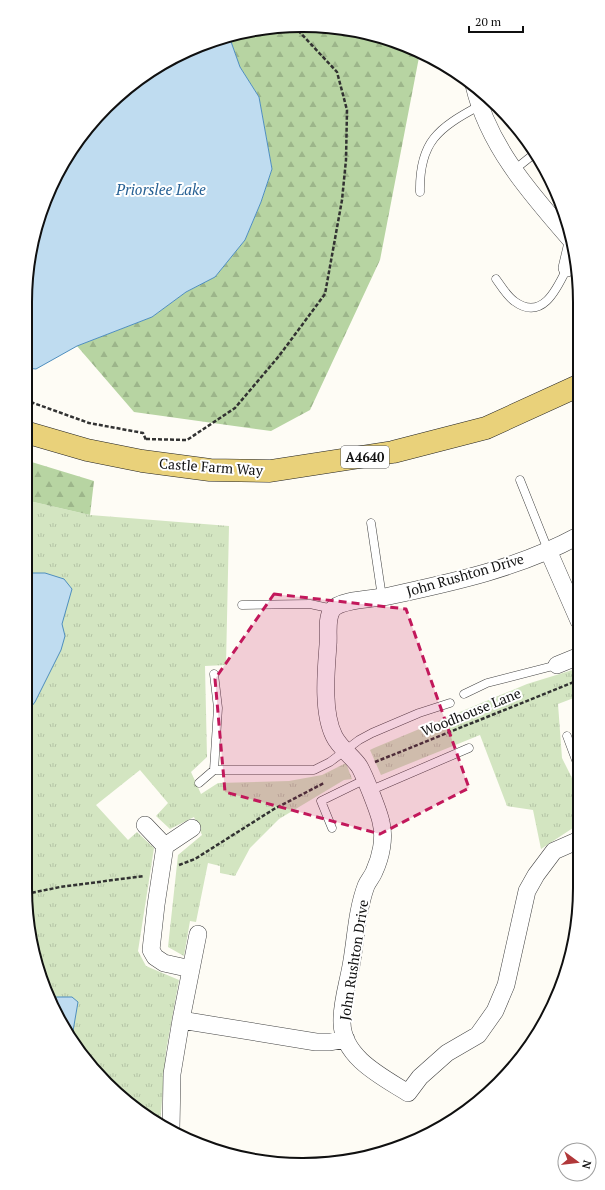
<svg xmlns="http://www.w3.org/2000/svg" width="605" height="1190" font-family="'PT Serif',serif">
<style>
.grass{fill:url(#grass-tufts)}
.forest{fill:url(#forest-firs)}
.water{fill:#bfdcf0;stroke:#4e8ebe}
.lines{fill:none;stroke-linecap:round;stroke-linejoin:round}
.service-casing{stroke:#434343;stroke-width:9}
.minor-casing{stroke:#434343;stroke-width:18}
.primary-casing{stroke:#212121;stroke-width:23}
.path{stroke:#323232;stroke-width:2.5;stroke-dasharray:4 2;stroke-linecap:butt}
.service{stroke:#fff;stroke-width:8}
.minor{stroke:#fff;stroke-width:17}
.primary{stroke:#e9d17a;stroke-width:22}
.marked{fill:#c2185b;fill-opacity:0.2;stroke:#c2185b;stroke-width:3;stroke-dasharray:8 5;stroke-linejoin:round}
.labels{text-anchor:middle;stroke-width:4;stroke-linejoin:round;paint-order:stroke}
.shield{fill:#fff;stroke:#585858;stroke-width:1}
.shield-label{font-size:13px;font-weight:bold;fill:#101010}
.street-label{font-size:14px;fill:#101010;stroke:#fff}
.water-label{font-size:15px;font-style:italic;fill:#276194;stroke:#fff}
.rim{fill:none;stroke:#101010;stroke-width:2}
</style>
<defs>
<pattern id="grass-tufts" width="24" height="20" patternUnits="userSpaceOnUse"><rect width="24" height="20" fill="#d3e5c1"/><path d="M3 7l-1-3M5 7V3M7 7l1-3M15 17l-1-3M17 17v-4M19 17l1-3" fill="none" stroke="#b4c3a5"/></pattern>
<pattern id="forest-firs" width="22" height="20" patternUnits="userSpaceOnUse"><rect width="22" height="20" fill="#b7d4a2"/><path d="M5 1l3.5 6h-7zM16 11l3.5 6h-7z" fill="#9cb58a"/></pattern>
</defs>
<rect width="100%" height="100%" fill="#fefcf5"/>
<path class="grass" d="M 25,500 L 90,515 L 229,526 L 226,665 L 205,666 L 207,757 L 191,772 L 201,794 L 218,783 L 289,781 L 322,775 L 346,763 L 352,779 L 344,780 L 279,819 L 250,848 L 235,876 L 220,873 L 220,866 L 208,863 L 196,922 L 190,921 L 184,956 L 168,947 L 178,855 L 202,835 L 194,817 L 170,829 L 156,816 L 168,803 L 140,770 L 96,805 L 128,840 L 137,832 L 154,848 L 138,951 L 146,966 L 179,980 L 166,1051 L 160,1125 L 119,1096 L 82,1057 L 40,977 L 25,887 Z
M 579,668 L 579,696 L 558,704 L 562,758 L 579,792 L 579,824 L 541,849 L 533,810 L 507,806 L 480,735 L 381,775 L 370,750 L 374,748 L 527,684 Z"/>
<path class="forest" d="M 320,26 L 374,34 L 420,52 L 380,260 L 310,410 L 271,431 L 134,412 L 77,346 L 152,317 L 186,292 L 215,277 L 245,240 L 261,202 L 272,169 L 259,97 L 240,67 L 229,36 L 266,27 Z
M 25,460 L 94,481 L 90,515 L 25,500 Z"/>
<path class="water" d="M 229,36 L 240,67 L 259,97 L 272,169 L 261,202 L 245,240 L 215,277 L 186,292 L 152,317 L 77,346 L 36,369 L 26,368 C 26,321 24,279 34,233 C 36,223 41,213 44,204 C 74,124 145,56 229,36 Z
M 25,573 L 45,573 L 64,579 L 72,589 L 62,624 L 65,636 L 61,650 L 35,702 L 25,715 Z
M 51,997 L 72,997 L 78,1002 L 72,1037 Z"/>
<g class="lines">
<defs>
<path id="service" d="M 514,170 L 534,154
M 420,192 C 419,142 438,128 479,106
M 496,279 C 501,286 507,296 514,301 C 542,322 557,289 567,268
M 520,480 L 548,550
M 371,523 L 382,597
M 242,605 L 310,604 L 333,609
M 214,674 L 218,708 L 214,770
M 464,694 L 487,683 L 557,665
M 567,736 L 579,768
M 199,783 L 214,770 L 314,770 L 330,762 L 359,740 L 372,733 L 419,713 L 450,703
M 369,791 L 469,748
M 332,828 L 321,801 L 364,780"/>
<path id="minor" d="M 474,85 C 488,146 531,194 571,240
M 567,268 L 572,247
M 578,536 C 519,568 454,582 389,596 C 375,599 340,599 332,610 C 326,619 329,634 328,645 C 326,671 322,712 334,736 C 339,747 352,756 359,766 C 364,774 379,812 381,822 C 385,838 381,857 374,872 C 372,877 368,881 366,886 C 357,910 356,936 352,960 C 349,981 341,1003 342,1023 C 343,1058 383,1077 408,1093 L 420,1077 L 447,1053 L 478,1035 L 495,1011 L 506,985 L 527,891 L 536,875 L 554,851 L 579,840
M 548,550 L 579,621
M 557,665 L 579,656
M 145,825 L 165,846 L 156,905 L 151,950 L 155,957 L 164,963 L 191,969
M 165,846 L 192,828
M 198,934 L 181,1020 L 316,1042 L 330,1042 L 346,1039
M 171,1130 L 172,1074 L 181,1020"/>
<path id="primary" d="M 25,432 L 87,450 L 142,461 L 210,470 L 270,471 L 393,452 L 486,428 L 578,386"/>
</defs>
<use href="#service" class="service-casing"/>
<use href="#minor" class="minor-casing"/>
<use href="#primary" class="primary-casing"/>
<path class="path" d="M 25,400 L 89,423 L 143,433 L 146,440
M 146,439 L 187,440 L 235,408 L 279,356 L 325,294 L 342,200 L 346,160 L 347,110 L 337,72 L 294,26
M 375,762 L 579,680
M 179,865 L 195,859 L 274,809 L 324,783
M 26,894 L 60,887 L 144,876"/>
<use href="#service" class="service"/>
<use href="#minor" class="minor"/>
<use href="#primary" class="primary"/>
</g>
<path class="marked" d="M 274,594 L 406,609 L 469,788 L 380,834 L 225,792 L 215,679 Z"/>
<g class="labels">
<rect class="shield" x="341" y="446" width="48" height="22" rx="3"/>
<g class="shield-label">
<text x="365" y="462">A4640</text>
</g>
<g class="street-label">
<text transform="translate(211 467) rotate(4)" y="5">Castle Farm Way</text>
<text transform="translate(465 575) rotate(-16)" y="5">John Rushton Drive</text>
<text transform="translate(471 712) rotate(-22)" y="5">Woodhouse Lane</text>
<text transform="translate(354 960) rotate(-81)" y="5">John Rushton Drive</text>
</g>
<g class="water-label">
<text x="161" y="195">Priorslee Lake</text>
</g>
</g>
<path d="M0 0H605V1190H0ZM302 32H303A270 270 0 0 1 573 302V888A270 270 0 0 1 303 1158H302A270 270 0 0 1 32 888V302A270 270 0 0 1 302 32Z" fill="#fff" fill-rule="evenodd"/>
<path class="rim" d="M302 32H303A270 270 0 0 1 573 302V888A270 270 0 0 1 303 1158H302A270 270 0 0 1 32 888V302A270 270 0 0 1 302 32Z"/>
<g transform="translate(577 1162) rotate(105)"><circle r="19" fill="#ffffff" stroke="#9f9f9f"/>
<path d="M0-3L7 15L0 10L-7 15Z" fill="#b1383a"/>
<text y="-6" font-size="11" font-weight="bold" text-anchor="middle" fill="#101010">N</text>
</g>
<path d="M469 26v6h54v-6" fill="none" stroke="#101010" stroke-width="2"/>
<text x="475" y="26" font-size="12" fill="#101010" stroke="#ffffff" stroke-width="3" paint-order="stroke">20 m</text>
</svg>
